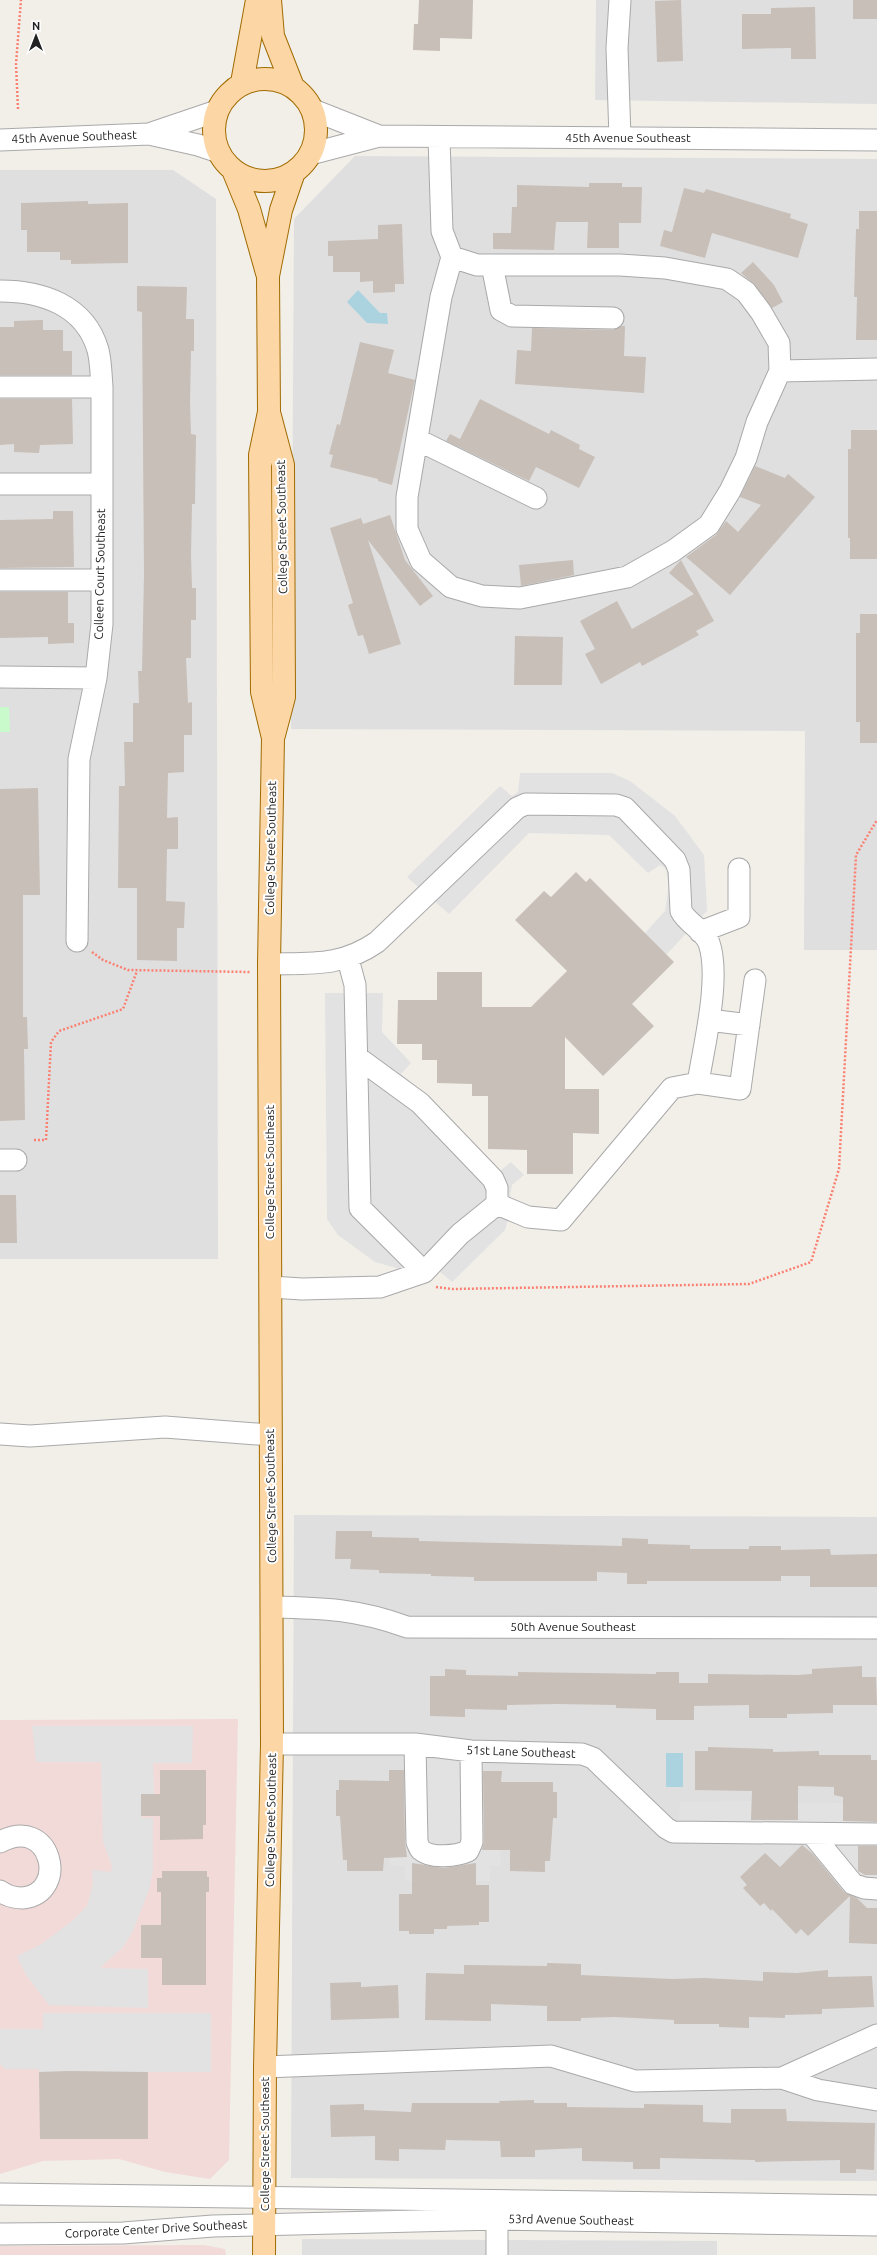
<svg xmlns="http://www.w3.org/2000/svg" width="877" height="2255" font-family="Ubuntu,sans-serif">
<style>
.residential{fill:#e0dfdf}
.commercial{fill:#f2dad9}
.park{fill:#c8facc}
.parking{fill:#e2e2e2}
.water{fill:#aad3df}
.building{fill:#c7bfb8}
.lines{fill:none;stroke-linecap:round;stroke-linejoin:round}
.minor-casing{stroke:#a9a9a9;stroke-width:23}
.major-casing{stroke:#a06b00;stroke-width:24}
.path{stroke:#fa8072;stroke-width:2.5;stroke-dasharray:2 2;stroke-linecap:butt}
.minor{stroke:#fff;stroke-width:21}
.major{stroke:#fcd6a4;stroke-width:22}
.labels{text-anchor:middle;stroke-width:4;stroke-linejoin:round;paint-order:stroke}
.street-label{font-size:12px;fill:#222;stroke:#fff}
</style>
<rect width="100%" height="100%" fill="#f2efe9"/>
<path class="residential" d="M 596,0 L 877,0 L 877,104 L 595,100 Z
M 355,156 L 877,159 L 877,950 L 804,950 L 805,731 L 291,729 L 294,219 Z
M 0,170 L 173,170 L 216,199 L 218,1259 L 0,1259 Z
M 294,1515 L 877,1517 L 877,2181 L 291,2178 Z
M 302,2239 L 717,2241 L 717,2255 L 302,2255 Z"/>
<path class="commercial" d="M 238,1719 L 229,2160 L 210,2179 L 165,2172 L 119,2159 L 43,2161 L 0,2174 L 0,1720 Z
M 204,2245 L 225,2249 L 226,2255 L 0,2255 L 0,2246 Z"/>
<path class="park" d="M 0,707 L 9,707 L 10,732 L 0,732 Z"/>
<path class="parking" d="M 520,773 L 612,773 L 630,781 L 675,816 L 704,855 L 707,911 L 666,955 L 645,933 L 665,911 L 669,886 L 666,869 L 660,865 L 648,873 L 609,835 L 529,833 L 449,914 L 407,877 L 500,786 L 512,796 L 518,792 Z
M 325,993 L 383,993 L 382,1032 L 411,1063 L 401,1074 L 424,1093 L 500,1171 L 511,1162 L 524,1175 L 512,1185 L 510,1195 L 513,1202 L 505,1230 L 452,1282 L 439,1271 L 432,1278 L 375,1262 L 338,1235 L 327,1219 Z
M 32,1726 L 193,1726 L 192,1763 L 153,1763 L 154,1794 L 141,1794 L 141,1816 L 143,1818 L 153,1818 L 153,1869 L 150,1887 L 133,1931 L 123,1947 L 100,1968 L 148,1969 L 148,2008 L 49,2005 L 26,1975 L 17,1956 L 40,1945 L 71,1922 L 87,1906 L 93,1884 L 92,1870 L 111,1872 L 112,1866 L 103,1842 L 101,1762 L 36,1762 Z
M 404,1754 L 430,1759 L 486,1761 L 482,1771 L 482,1804 L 501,1804 L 501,1816 L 482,1816 L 482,1850 L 500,1850 L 501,1866 L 490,1866 L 490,1881 L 476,1881 L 476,1863 L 412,1863 L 412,1881 L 405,1881 L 405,1866 L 390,1866 L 390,1857 L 407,1857 L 407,1824 L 390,1824 L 389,1804 L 407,1804 L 408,1770 L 404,1770 Z
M 752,1801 L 752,1820 L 798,1820 L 798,1802 L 843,1803 L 843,1821 L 877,1821 L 877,1898 L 856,1897 L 803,1844 L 796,1842 L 674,1842 L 679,1820 L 680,1802 Z
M 43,2013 L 211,2013 L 211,2072 L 39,2072 L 39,2069 L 5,2069 L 0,2064 L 0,2029 L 43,2029 Z"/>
<path class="water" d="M 358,290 L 380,313 L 387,313 L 388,324 L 367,323 L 347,302 Z
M 666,1753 L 683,1753 L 683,1787 L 666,1787 Z"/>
<path class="building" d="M 419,0 L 473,0 L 472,39 L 440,38 L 440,51 L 413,50 L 414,24 L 418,24 Z
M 681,0 L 683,61 L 657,62 L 655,1 Z
M 853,0 L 877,0 L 877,19 L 853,19 Z
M 815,7 L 816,59 L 791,59 L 791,48 L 742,49 L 742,14 L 771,14 L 771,8 Z
M 589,183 L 622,183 L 622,187 L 642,187 L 641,223 L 619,223 L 619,248 L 587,248 L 588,222 L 556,222 L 554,250 L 493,249 L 493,233 L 511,233 L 512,207 L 517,207 L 517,185 L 589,187 Z
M 684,188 L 704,193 L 706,189 L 791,214 L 790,218 L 808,224 L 798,258 L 712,233 L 705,258 L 660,246 L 664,230 L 672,232 Z
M 88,201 L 88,204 L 128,203 L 128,263 L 71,264 L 71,260 L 60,260 L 60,252 L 27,252 L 27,230 L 21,230 L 21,203 Z
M 859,211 L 877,211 L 877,340 L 856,340 L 857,297 L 854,297 L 856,229 L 859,229 Z
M 402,224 L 404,284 L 395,284 L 395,292 L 373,293 L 373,281 L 360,282 L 360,272 L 333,272 L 333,256 L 328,256 L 328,241 L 378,239 L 378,225 Z
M 753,262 L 774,285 L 783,302 L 772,308 L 755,285 L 741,273 Z
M 137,286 L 187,287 L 186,319 L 194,319 L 194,351 L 191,351 L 190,402 L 191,434 L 196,435 L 195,504 L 192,504 L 191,555 L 192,588 L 196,588 L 196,620 L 191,620 L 191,658 L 186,658 L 188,703 L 192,702 L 192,735 L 184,735 L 184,772 L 168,773 L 167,818 L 178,817 L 178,849 L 167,849 L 166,901 L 185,902 L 184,928 L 177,928 L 177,961 L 137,960 L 137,888 L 118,888 L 119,786 L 125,786 L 124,742 L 133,742 L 133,703 L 139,703 L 138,671 L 142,671 L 144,575 L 142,312 L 137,311 Z
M 43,320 L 43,330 L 63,330 L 63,351 L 72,351 L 72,375 L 0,375 L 0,327 L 14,327 L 14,321 Z
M 621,326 L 625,326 L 624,356 L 646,357 L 644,393 L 515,384 L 517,350 L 531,351 L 532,328 L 613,330 Z
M 360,342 L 394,350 L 388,373 L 415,380 L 392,485 L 378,481 L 378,479 L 330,467 L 333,455 L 329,454 L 337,424 L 340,425 Z
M 0,399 L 72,399 L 73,444 L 40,445 L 39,453 L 14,452 L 14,444 L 0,445 Z
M 480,399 L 549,434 L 551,430 L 580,445 L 579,449 L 595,457 L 579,488 L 536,467 L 529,481 L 446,441 L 450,434 L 460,439 Z
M 851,430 L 877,430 L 877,559 L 850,559 L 850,538 L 848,538 L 848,449 L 851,449 Z
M 755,466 L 785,478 L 788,474 L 815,497 L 730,595 L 686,557 L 716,535 L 726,521 L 738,532 L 761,505 L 740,497 Z
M 53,511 L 73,511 L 74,567 L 0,568 L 0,520 L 53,519 Z
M 390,515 L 405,560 L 433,596 L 420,606 L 368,540 L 401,644 L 369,654 L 363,635 L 358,636 L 348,605 L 353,603 L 330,528 L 361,518 L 363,524 Z
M 573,560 L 574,575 L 521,586 L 519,565 Z
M 681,560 L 714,621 L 696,631 L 699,635 L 679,646 L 642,666 L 640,662 L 601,684 L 585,654 L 595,649 L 580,621 L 617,601 L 632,629 L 694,594 L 669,573 Z
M 0,592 L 68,592 L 68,623 L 74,623 L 74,643 L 48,644 L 48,637 L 0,638 Z
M 860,614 L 877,614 L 877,743 L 860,743 L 860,722 L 856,722 L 856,633 L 860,633 Z
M 515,636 L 563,637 L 562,685 L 514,685 Z
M 38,788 L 40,895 L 23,895 L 23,1017 L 27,1017 L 28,1049 L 24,1049 L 25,1120 L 0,1121 L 0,789 Z
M 576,872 L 586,882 L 590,878 L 674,962 L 632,1004 L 654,1026 L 603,1076 L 565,1037 L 565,1089 L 599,1089 L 599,1134 L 573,1133 L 573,1174 L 527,1174 L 527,1150 L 488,1149 L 488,1096 L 472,1096 L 472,1084 L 437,1083 L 437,1060 L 422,1060 L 422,1044 L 397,1044 L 398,1000 L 437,1000 L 437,972 L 482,972 L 482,1007 L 531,1007 L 567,971 L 515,920 L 544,891 L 551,897 Z
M 0,1195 L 16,1195 L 17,1243 L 0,1243 Z
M 336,1531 L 372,1531 L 372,1537 L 419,1538 L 419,1541 L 622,1546 L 622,1538 L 648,1539 L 648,1544 L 690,1545 L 690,1549 L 749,1549 L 749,1546 L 781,1546 L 781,1550 L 830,1549 L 831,1555 L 877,1554 L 877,1587 L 810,1587 L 810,1576 L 781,1576 L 781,1581 L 647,1581 L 647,1584 L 627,1584 L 627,1573 L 597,1572 L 597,1581 L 474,1581 L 474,1577 L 431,1576 L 431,1574 L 379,1573 L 379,1570 L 350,1569 L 351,1559 L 335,1559 Z
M 862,1666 L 862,1677 L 876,1677 L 877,1705 L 833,1705 L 833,1713 L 787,1714 L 787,1718 L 749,1718 L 749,1705 L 694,1706 L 694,1720 L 656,1720 L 656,1709 L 616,1708 L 616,1705 L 556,1704 L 507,1705 L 507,1710 L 465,1709 L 465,1717 L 430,1716 L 430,1676 L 445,1676 L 445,1669 L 466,1670 L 466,1675 L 518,1676 L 518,1672 L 656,1674 L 656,1672 L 679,1672 L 679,1683 L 708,1683 L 708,1674 L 797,1675 L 812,1674 L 812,1669 Z
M 708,1747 L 773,1749 L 773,1752 L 819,1751 L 819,1755 L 871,1755 L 871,1760 L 877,1760 L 877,1822 L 843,1821 L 843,1797 L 834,1795 L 834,1787 L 798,1786 L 798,1820 L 751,1820 L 752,1791 L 695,1790 L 695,1751 L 708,1751 Z
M 160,1770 L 206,1770 L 206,1825 L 203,1825 L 203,1839 L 160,1840 L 160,1816 L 141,1816 L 141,1794 L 160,1794 Z
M 389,1770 L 404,1770 L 405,1842 L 407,1857 L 384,1858 L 383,1871 L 347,1871 L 347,1860 L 343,1860 L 340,1816 L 336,1816 L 336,1790 L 339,1790 L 339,1780 L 389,1781 Z
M 483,1771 L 502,1771 L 501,1782 L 553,1782 L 553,1792 L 557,1792 L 557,1818 L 553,1818 L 550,1861 L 545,1861 L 545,1872 L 510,1871 L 510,1850 L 482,1850 L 484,1842 Z
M 802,1845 L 813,1854 L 844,1892 L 857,1898 L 867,1908 L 877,1908 L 877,1944 L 849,1943 L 850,1896 L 808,1936 L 801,1929 L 796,1934 L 772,1909 L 771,1911 L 764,1903 L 760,1906 L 743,1888 L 747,1885 L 740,1877 L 765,1853 L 780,1867 Z
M 858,1846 L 877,1846 L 877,1875 L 865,1875 L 858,1871 Z
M 412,1863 L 444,1868 L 476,1863 L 476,1885 L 489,1885 L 489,1922 L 479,1922 L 479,1925 L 447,1926 L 447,1929 L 434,1929 L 434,1934 L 409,1934 L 409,1931 L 399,1931 L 399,1894 L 412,1894 Z
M 162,1871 L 207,1871 L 207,1877 L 209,1877 L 209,1892 L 206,1892 L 206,1985 L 162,1985 L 162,1958 L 141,1958 L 141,1925 L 161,1925 L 161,1892 L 157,1892 L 157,1878 L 162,1878 Z
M 547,1963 L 581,1964 L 581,1975 L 673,1979 L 704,1978 L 763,1981 L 763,1972 L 797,1973 L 828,1970 L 828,1977 L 872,1976 L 874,2007 L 822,2009 L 822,2014 L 785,2015 L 785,2018 L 749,2017 L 749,2028 L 719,2027 L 719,2024 L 674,2024 L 674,2020 L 615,2017 L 581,2018 L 581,2021 L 547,2021 L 547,2006 L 491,2004 L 491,2021 L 425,2020 L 426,1973 L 464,1974 L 464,1965 L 547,1966 Z
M 361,1982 L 361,1987 L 398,1985 L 399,2018 L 331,2020 L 330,1983 Z
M 68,2071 L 148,2072 L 148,2139 L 40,2139 L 39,2072 Z
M 534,2100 L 534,2103 L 567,2103 L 567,2107 L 644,2108 L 644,2104 L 703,2105 L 703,2122 L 731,2123 L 731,2109 L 786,2109 L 787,2121 L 875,2123 L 874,2170 L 856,2169 L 856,2173 L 840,2173 L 840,2160 L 755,2162 L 755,2160 L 660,2158 L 660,2169 L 633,2169 L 633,2162 L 582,2161 L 582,2148 L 535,2150 L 535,2157 L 501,2157 L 500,2141 L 446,2140 L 445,2150 L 399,2149 L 399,2161 L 375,2160 L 375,2136 L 331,2137 L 330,2105 L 364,2104 L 364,2110 L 411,2112 L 412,2103 L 500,2103 L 499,2101 Z"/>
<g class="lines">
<defs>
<path id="minor" d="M 313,110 L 379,136
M 149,134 L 217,111
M 439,138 L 442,231 L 452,257 L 441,297 L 407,497 L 407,529 L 421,561 L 451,587 L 482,596 L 520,598 L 627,577 L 673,551 L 709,525 L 730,491 L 746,458 L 757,422 L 780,371 L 779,343 L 761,312 L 746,292 L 727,279 L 665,268 L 620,265 L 477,265 L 452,257
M 620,138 L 617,48 L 620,0
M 0,140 L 149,134 L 198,145 L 219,152
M 310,154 L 379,136 L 877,140
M 492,265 L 501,310 L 512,316 L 613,318
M 0,291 C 42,291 85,305 98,350 C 101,362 101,375 102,387 L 102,624 L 96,678 L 79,759 L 77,941
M 780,371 L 877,369
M 0,387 L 102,387
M 418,440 L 536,498
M 0,484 L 101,484
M 0,580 L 101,580
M 0,677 L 96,678
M 700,932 L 739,917 L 739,869
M 348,959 L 355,985 L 360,1208 L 424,1272 L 460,1234 L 497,1204 L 497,1188 L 493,1179 L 420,1103 L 357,1057
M 269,964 C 311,963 341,967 377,942 L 517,808 L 526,804 L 616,805 L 625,808 L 675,860 L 679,870 L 681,911 C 687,923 704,930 709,943 C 721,978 704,1045 698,1083 L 740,1089 L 755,980
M 709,1020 L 749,1025
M 0,1160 L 16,1160
M 497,1204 L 528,1217 L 561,1220 L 672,1088 L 698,1083
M 271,1287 L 302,1289 L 380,1287 L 424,1272
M 0,1434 L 30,1436 L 165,1427 L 270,1435
M 272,1607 C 323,1608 358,1609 407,1627 L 877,1628
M 272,1744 L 415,1744 L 471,1751 L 582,1754 L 593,1758 L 666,1828 L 673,1832 L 877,1834
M 415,1744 L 417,1842 C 418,1844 419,1848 421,1850 C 431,1859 457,1856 468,1851 L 472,1842 L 471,1751
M 812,1834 L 853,1884 L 864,1888 L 877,1889
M 0,1842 C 51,1814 70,1893 23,1898 C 15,1898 7,1896 0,1891
M 265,2067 L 551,2056 L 635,2081 L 782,2078 L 818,2090 L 877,2100
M 782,2078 L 877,2035
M 0,2194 C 292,2197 585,2202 877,2206
M 497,2219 L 497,2255
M 0,2234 L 123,2233 L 213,2226 L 497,2219 L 877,2225"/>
<path id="major" d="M 270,0 L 273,36 L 293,87
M214 130a51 51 0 1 1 102 0a51 51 0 1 1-102 0Z
M 242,83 L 257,0
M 233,170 L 249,209 L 267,273
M 270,416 L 283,465 L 284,697 L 274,735
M 264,2255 L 265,2067 L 272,1744 L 269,964 L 273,738 L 262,692 L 260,455 L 269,412 L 268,276 L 281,210 L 294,172"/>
</defs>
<use href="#minor" class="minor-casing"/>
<use href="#major" class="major-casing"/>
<path class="path" d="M 18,109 L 16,64 L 21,0
M 92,952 L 103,960 L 128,970 L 250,972
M 34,1140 L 46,1140 L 51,1042 L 59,1031 L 123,1009 L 137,971
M 436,1287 L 453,1289 L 749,1284 L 811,1262 L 839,1169 L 856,855 L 877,820"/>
<use href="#minor" class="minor"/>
<use href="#major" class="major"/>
</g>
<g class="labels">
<g class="street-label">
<text transform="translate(74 137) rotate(-2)" y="4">45th Avenue Southeast</text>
<text x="628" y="142">45th Avenue Southeast</text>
<text transform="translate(282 527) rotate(-91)" y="4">College Street Southeast</text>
<text transform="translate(100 574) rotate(-89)" y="4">Colleen Court Southeast</text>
<text transform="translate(271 848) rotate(-89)" y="4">College Street Southeast</text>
<text transform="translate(270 1172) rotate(-90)" y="4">College Street Southeast</text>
<text transform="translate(271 1496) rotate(-91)" y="4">College Street Southeast</text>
<text x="573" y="1631">50th Avenue Southeast</text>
<text transform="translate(521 1752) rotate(2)" y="4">51st Lane Southeast</text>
<text transform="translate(271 1820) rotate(-89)" y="4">College Street Southeast</text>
<text transform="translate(265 2144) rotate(-90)" y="4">College Street Southeast</text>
<text transform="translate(571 2220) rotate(1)" y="4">53rd Avenue Southeast</text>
<text transform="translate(156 2229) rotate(-3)" y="4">Corporate Center Drive Southeast</text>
</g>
</g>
<g transform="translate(36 36)" stroke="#ffffff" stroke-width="3" paint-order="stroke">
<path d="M0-3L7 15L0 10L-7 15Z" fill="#222222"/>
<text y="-6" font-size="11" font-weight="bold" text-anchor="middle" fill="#222222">N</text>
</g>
</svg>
